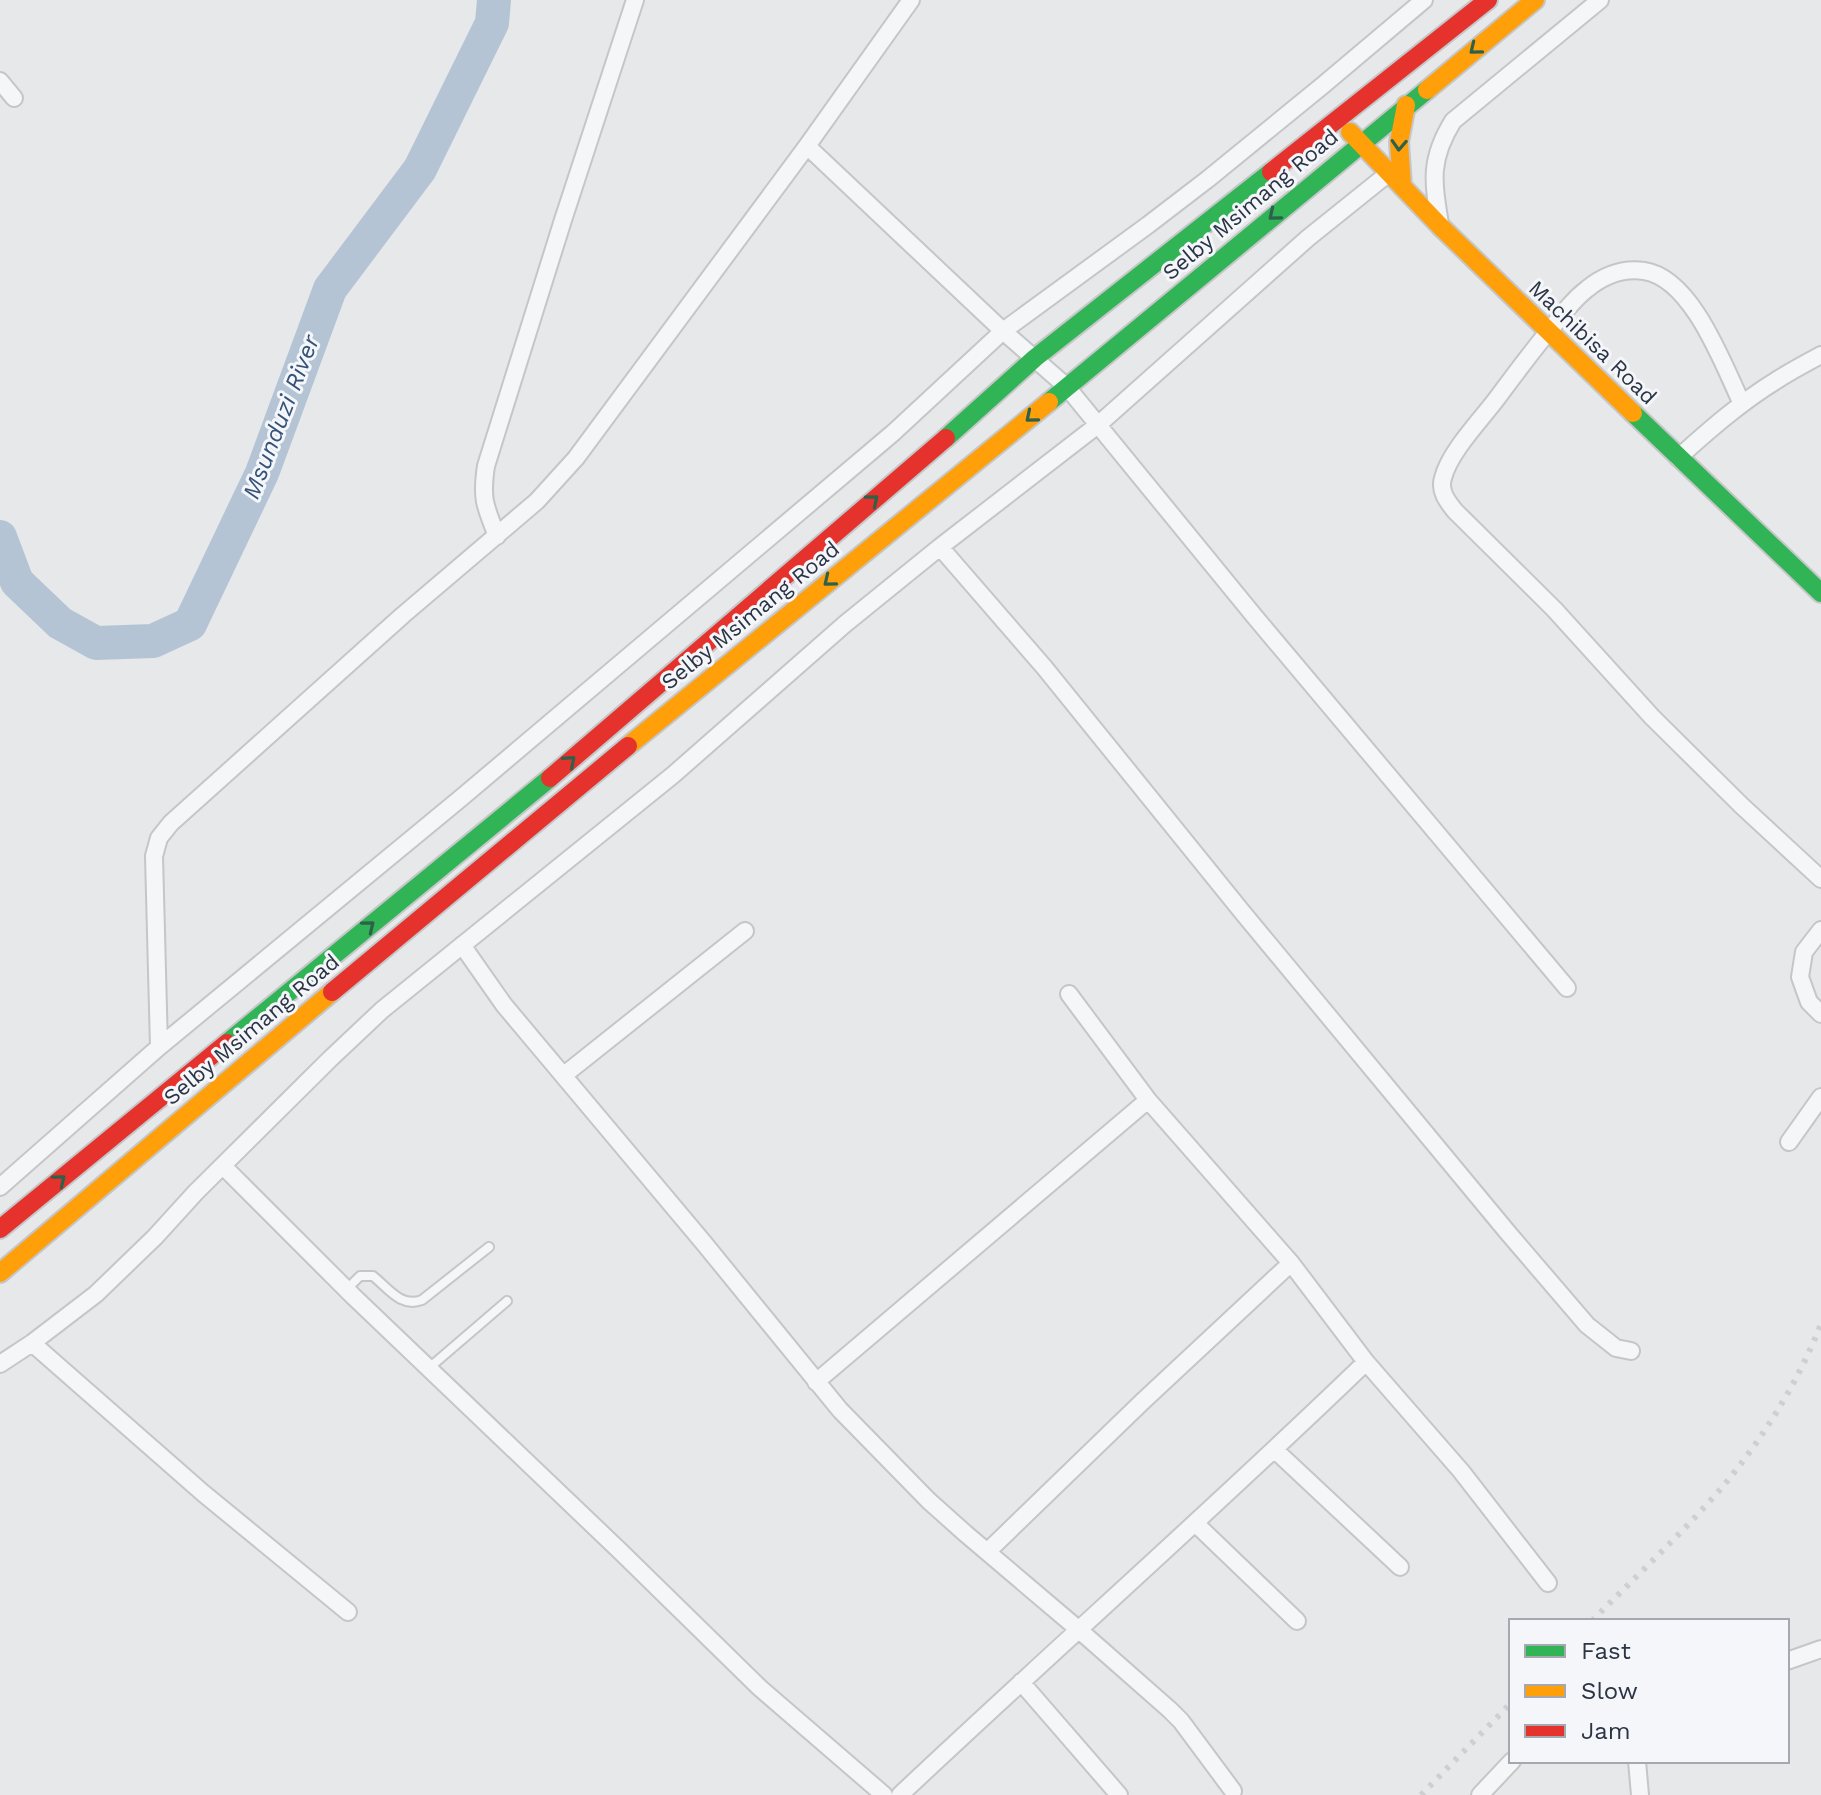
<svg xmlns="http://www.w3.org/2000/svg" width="1821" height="1795" font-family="'Work Sans',sans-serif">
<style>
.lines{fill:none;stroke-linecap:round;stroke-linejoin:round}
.river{stroke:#b4c4d5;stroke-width:34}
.lane-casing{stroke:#c4c6c8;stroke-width:12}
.street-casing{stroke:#c4c6c8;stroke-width:20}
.fast-casing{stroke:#c4c6c8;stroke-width:22}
.slow-casing{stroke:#c4c6c8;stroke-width:22}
.jam-casing{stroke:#c4c6c8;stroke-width:22}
.lane{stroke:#f5f6f7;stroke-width:8}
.street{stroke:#f5f6f7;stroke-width:16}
.fast{stroke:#30b455;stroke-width:18}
.slow{stroke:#ff9f0a;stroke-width:18}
.jam{stroke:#e5322d;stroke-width:18}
.rail{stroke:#cecfd2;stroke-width:6;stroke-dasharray:4 8;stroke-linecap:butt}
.oneway{stroke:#2d614b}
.labels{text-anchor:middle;stroke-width:6;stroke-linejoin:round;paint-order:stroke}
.street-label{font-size:22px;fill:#2b3445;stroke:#f4f6f9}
.water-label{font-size:24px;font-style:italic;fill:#34527a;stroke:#f4f6f9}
</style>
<rect width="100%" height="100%" fill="#e6e8ea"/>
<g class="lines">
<path class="river" d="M 0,537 L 17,582 L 60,623 L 96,643 L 153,641 L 190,624 L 262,473 L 330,289 L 420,169 L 492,23 L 494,0"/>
<defs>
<path id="lane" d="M 347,1289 L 360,1276 L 373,1276 C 389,1289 401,1308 422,1300 L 489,1247
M 429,1368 L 507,1301"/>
<path id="street" d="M 0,81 L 14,98
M 807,146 L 1003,331 L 1067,387 L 1255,617 L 1567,988
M 1440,224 C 1433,181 1429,160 1453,121 L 1600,0
M 1742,404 C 1723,364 1692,278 1644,271 C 1623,268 1603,276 1587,289 C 1574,299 1564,312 1554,325 C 1534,348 1516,373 1498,397 C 1481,420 1450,451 1443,478 C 1439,491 1447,501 1455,511 L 1554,609 L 1652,717 L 1742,806 L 1821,879
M 1678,458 C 1709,430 1741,402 1777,380 C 1791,371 1806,363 1821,355
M 497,536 C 485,506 481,499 486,466 L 563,220 L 635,0
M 940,547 L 1044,667 L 1243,913 L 1509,1234 L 1587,1325 L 1616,1348 L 1631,1351
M 1821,930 L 1804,952 L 1800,977 L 1809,1002 L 1821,1014
M 462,945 L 504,1005 L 703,1242 L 840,1410 L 929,1501 L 966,1534 L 1078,1629 L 1170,1710 L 1181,1721 L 1233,1791
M 1069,994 L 1148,1100 L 1291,1263 L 1366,1362 L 1461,1471 L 1548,1583
M 159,1047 L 154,856 L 159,838 L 171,823 L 403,615 L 537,501 L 576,458 L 807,146 L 911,0
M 564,1075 L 745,931
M 1789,1142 L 1821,1097
M 223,1166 L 353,1296 L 620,1551 L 760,1688 L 884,1795
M 0,1187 L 159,1047 L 461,798 L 893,433 L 1003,331 L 1148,225 L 1208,179 L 1322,86 L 1424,0
M 32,1343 L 203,1493 L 348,1612
M 0,1364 L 32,1343 L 96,1294 L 155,1237 L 196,1192 L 330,1059 L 382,1010 L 673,775 L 845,624 L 940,547 L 1099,424 L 1308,238 L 1389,173
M 816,1382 L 1148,1100
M 1275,1450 L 1400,1567
M 1195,1523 L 1297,1621
M 987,1552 L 1142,1402 L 1291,1263
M 1787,1661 L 1821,1649
M 1021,1682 L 1119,1795
M 1637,1761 L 1640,1795
M 900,1795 C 1055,1649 1214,1509 1366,1362
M 1480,1795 L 1512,1761"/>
<path id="fast" d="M 1049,402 L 1427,90
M 1633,413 L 1821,593
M 946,438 L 1035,358 L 1271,172
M 227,1043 L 550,778"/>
<path id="slow" d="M 1427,90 L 1535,0
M 1350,132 L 1440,226 L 1633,413
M 1402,186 L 1399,142 L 1406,105
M 628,746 L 1049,402
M 0,1273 L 332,992"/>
<path id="jam" d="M 1271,172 L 1488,0
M 550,778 L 946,438
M 332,992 L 628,746
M 0,1229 L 227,1043"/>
</defs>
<use href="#lane" class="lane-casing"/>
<use href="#street" class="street-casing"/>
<use href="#fast" class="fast-casing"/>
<use href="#slow" class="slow-casing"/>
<use href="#jam" class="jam-casing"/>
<use href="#lane" class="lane"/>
<use href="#street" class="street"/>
<use href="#fast" class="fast"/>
<use href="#slow" class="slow"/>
<use href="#jam" class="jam"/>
<path class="rail" d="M 1592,1621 C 1636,1576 1683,1533 1724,1485 C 1764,1437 1798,1382 1821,1324
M 1421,1795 L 1511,1703"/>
</g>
<defs><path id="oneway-chevron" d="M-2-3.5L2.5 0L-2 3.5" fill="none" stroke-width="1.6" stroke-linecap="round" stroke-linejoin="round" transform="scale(2)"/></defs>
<g class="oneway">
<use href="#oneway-chevron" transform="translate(1475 49) rotate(141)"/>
<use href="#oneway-chevron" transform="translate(1399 145) rotate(93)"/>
<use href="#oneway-chevron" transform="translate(1274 215) rotate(140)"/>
<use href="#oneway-chevron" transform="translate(1031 417) rotate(140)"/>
<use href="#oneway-chevron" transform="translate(873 500) rotate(-40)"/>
<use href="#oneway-chevron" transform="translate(829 581) rotate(141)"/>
<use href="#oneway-chevron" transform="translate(570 761) rotate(-41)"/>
<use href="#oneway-chevron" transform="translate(369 926) rotate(-39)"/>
<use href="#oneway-chevron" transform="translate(60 1180) rotate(-39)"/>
</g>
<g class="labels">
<g class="street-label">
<text transform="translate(1250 204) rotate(-40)" y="8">Selby Msimang Road</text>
<text transform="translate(1593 342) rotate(44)" y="8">Machibisa Road</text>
<text transform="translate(750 615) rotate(-39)" y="8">Selby Msimang Road</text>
<text transform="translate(251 1029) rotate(-40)" y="8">Selby Msimang Road</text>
</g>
<g class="water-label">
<text transform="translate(281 417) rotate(-69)" y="8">Msunduzi River</text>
</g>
</g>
<rect x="1509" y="1619" width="280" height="144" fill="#f4f6f9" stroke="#a4a8b1" stroke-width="2"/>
<rect x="1525" y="1645" width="40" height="12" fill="#30b455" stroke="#a4a8b1" stroke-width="2"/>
<text x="1581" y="1659" font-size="24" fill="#2b3445">Fast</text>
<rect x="1525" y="1685" width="40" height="12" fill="#ff9f0a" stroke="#a4a8b1" stroke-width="2"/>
<text x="1581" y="1699" font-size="24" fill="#2b3445">Slow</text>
<rect x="1525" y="1725" width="40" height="12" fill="#e5322d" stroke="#a4a8b1" stroke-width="2"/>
<text x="1581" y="1739" font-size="24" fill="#2b3445">Jam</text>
</svg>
